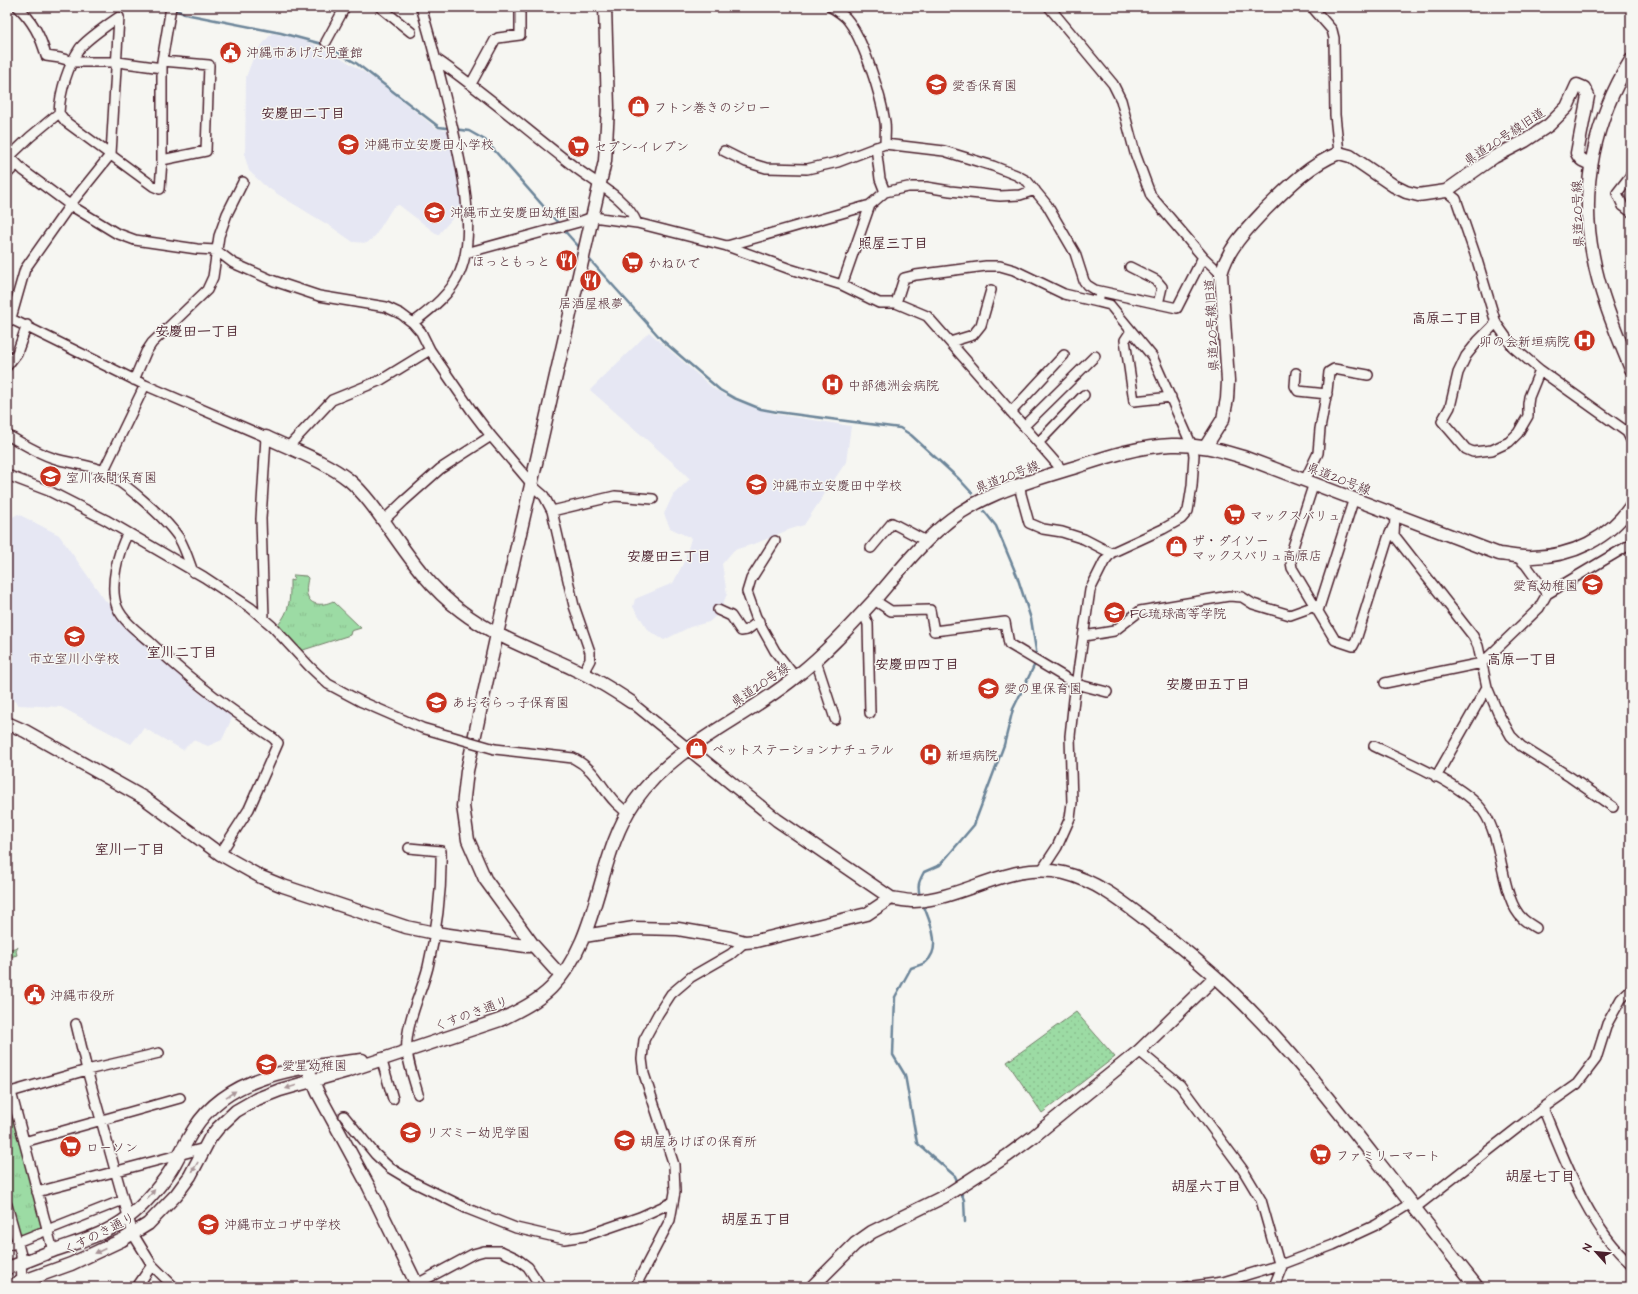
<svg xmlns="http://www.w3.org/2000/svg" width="1638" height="1294" font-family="'Architects Daughter','Klee One',sans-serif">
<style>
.built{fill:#e6e7f3}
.grass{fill:url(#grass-dots);stroke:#737d68}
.park{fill:url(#park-tufts);stroke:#737d68}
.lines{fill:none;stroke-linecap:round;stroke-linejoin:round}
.stream{stroke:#6c8599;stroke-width:2.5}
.street-casing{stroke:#4a1f2b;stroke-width:12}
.secondary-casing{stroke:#4a1f2b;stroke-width:15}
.street{stroke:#f6f6f2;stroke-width:9}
.secondary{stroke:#f6f6f2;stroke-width:12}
.street-bridge-casing{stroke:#4a1f2b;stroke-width:12;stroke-linecap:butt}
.street-bridge{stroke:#f6f6f2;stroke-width:9}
.oneway{fill:#a99598}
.labels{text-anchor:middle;stroke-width:3;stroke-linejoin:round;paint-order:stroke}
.poi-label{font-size:13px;fill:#4a1f2b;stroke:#f6f6f2;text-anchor:start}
.street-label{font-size:13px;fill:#4a1f2b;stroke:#f6f6f2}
.neighbourhood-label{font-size:14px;font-weight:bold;fill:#4a1f2b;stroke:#f6f6f2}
</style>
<defs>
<pattern id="grass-dots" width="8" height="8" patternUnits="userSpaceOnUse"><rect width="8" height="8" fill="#9cdba4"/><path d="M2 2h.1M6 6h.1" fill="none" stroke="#88bc8d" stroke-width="1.8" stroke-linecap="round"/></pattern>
<pattern id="park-tufts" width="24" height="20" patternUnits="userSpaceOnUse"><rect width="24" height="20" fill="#9cdba4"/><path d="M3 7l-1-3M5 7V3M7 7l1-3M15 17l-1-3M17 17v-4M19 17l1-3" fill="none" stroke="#88bc8d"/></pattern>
</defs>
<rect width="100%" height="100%" fill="#f6f6f2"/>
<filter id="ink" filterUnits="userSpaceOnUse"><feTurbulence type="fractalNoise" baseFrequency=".025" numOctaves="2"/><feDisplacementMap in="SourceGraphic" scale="8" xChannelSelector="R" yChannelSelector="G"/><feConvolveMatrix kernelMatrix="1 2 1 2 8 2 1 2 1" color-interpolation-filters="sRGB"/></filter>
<g filter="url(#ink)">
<path class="built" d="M 272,33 L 304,40 L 335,54 L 378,81 L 436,128 L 451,131 L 465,204 L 438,235 L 399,205 L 393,207 L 375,236 L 367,243 L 353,242 L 333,228 L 279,195 L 264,185 L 249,171 L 245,157 L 246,77 L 255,53 Z
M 649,332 L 714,389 L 734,400 L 775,414 L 851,426 L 846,462 L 804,525 L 788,530 L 757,543 L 734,550 L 722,564 L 727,594 L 719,613 L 709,622 L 690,627 L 664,640 L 649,631 L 633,607 L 635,599 L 673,583 L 685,560 L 691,538 L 670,528 L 664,514 L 673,495 L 690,479 L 679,468 L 590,390 Z
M 18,514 L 59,535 L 104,599 L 123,620 L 198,692 L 233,716 L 222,740 L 208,746 L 193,740 L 183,750 L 144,728 L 131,744 L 61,707 L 18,705 L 7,693 L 7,520 Z"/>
<path class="grass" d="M 1076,1012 L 1115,1057 L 1042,1113 L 1007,1062 Z"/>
<path class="park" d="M 294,575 L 306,576 L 308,578 C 307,584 305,591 308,597 C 312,607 326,605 333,601 L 361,628 L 351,631 L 350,635 L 297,652 L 275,629 C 290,611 290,603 290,580 L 293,581 Z
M 18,947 L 16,951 L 17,955 L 7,958 L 7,950 Z
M 7,1102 L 11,1103 L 42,1224 L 40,1228 L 22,1235 L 18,1233 L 7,1194 Z"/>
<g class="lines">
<path class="stream" d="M 172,8 L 185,14 L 281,33 L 322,44 L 356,63 L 439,127 L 469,131 L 485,140 L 494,150 L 559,224
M 562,228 L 579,247
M 590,260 L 662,340 L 720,390 L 734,398 L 761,409 L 777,412 L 900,428 L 911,435 L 959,479 L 972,493
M 984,511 L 996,526 L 1017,576 L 1031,619 L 1036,650 L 1036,657
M 920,896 C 917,886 919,881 924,872 L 940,865 L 974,825 L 1004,745 L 1013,709 L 1034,666 L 1035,662
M 923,904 C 929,920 943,948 926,962 C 922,965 916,966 911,968 L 895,997 L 893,1055 L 905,1075 L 917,1143 L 955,1176 L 958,1183
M 960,1190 L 964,1200 L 965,1222"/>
<defs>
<path id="street" d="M 18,7 C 33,21 41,36 46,56 L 60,58 L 74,62 L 118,62 L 162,68
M 380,7 L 411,32
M 831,7 C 836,10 842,14 846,18 C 863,37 881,96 885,122 C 886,129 885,136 885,144
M 1049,7 L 1113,84 L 1121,100 L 1135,153 L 1151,196 L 1203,257 L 1221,274
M 1312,7 L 1332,30 L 1334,38 L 1335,115 L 1339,153
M 119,17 C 110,23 86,40 80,48 C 68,66 60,91 59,113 L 66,122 L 153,186 L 160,189 L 162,160 L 162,61 L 171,7
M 326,42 L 345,7
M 436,59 C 485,93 529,132 576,168 C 597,184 626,198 637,223
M 471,84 L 495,40 L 498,38 L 520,35 L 520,7
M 876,147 L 880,179 L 885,192
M 724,151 L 746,162 L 766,168 L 807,169 L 838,162 L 885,144 L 944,151 L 993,166 L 1016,175 L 1027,181 L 1047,205 L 1075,253 L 1084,281 L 1087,285 L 1095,290 L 1177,308 L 1203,257
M 7,154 L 24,171 L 70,205 L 116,233 L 135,240 L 197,249 L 216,250 L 233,263 L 274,281 L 319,296 L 386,307 L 401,314 L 413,323 L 421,332 L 430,350 L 472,411 L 491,436 L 536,489 L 544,496 L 552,511 L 574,606 L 590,652 L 590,660 L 583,673
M 9,157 L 30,137 L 59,113
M 162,160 L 206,151 L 209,65 L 162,61
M 7,174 L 17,164
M 1631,175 L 1617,193 L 1623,206 L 1631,212
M 1446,191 L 1456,199 L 1477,260 L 1496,323 L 1513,347 L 1540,370 L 1627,432 L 1631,440
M 727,246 L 870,205 L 885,192 L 908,187 L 926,187 L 950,191 L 1000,196 L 1020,195 L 1035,190
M 466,253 L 579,222 L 593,217 L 637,223 L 727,246 L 790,269 L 842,285 L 879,303 L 896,303 L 927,316 L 1063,471
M 1130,267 L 1156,280 L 1162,287 L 1158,304
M 842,285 L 870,205
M 896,303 L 904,278 L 916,275 L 986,266 L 1000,266 L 1014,270 L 1064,294 L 1098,302 L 1099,298
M 7,317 L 145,385 L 266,437 L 261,519 L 264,619
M 11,318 L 25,269 L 70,205 L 111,154 L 119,17
M 413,323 C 431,309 451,294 460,272 C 479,227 458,151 447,104 C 439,72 431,39 421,7
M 1496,323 L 1478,341 L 1466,356 L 1458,373 L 1450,407 L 1442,421 L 1466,449 L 1473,452 L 1492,450 L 1509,442 L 1518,433 L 1528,416 L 1528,404 L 1529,397 L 1540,370
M 1131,331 L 1125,340 L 1134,401 L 1171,397
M 950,342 L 973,335 L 981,325 L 991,290
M 7,366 L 17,353 L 27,325
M 1296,373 L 1295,386 L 1298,391 L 1327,394
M 134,380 L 146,352 L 152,343 L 207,290 L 213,277 L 219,236 L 227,214 L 243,182
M 1011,412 L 1064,355
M 1024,426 L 1095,356
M 7,435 C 22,443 37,453 53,458 C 68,463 84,464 98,469 C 121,479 165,517 179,538 C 185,548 189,561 193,572
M 1039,442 L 1084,395
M 288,447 L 332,400 L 381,380 L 430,350
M 103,472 L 145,385
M 7,475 L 49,491 L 106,520 L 204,577 L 251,608 L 272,626 L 310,667 L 328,684 L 360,701 L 422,728 L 450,736
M 1305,480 L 1318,453 L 1320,429 L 1327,391 L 1329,372 L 1334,369 L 1368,375
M 1314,483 L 1290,556 L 1292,568 L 1335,640 L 1353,646 L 1356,640 L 1388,538 L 1393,527
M 1020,485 L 1021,494 L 1029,523 L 1043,529 L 1062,532 L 1084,539 L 1111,553
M 552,511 L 615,496 L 653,499
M 1395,515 L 1394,535 L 1473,636 L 1478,646 L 1487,687 L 1498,713 L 1511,736 L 1521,746 L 1570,777 L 1613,807
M 383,521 L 404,501 L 440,469 L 491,436
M 128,533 C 118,551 109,586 117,607 C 123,621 138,632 150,642 C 188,678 229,709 273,738 L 278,743 L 249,809 L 220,854
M 775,541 L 751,579 L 747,592 L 756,617 L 775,651 L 796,678
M 871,548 L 892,523 L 926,541
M 1516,556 L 1526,565 L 1547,594
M 874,600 L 891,611 L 930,610 L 934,631 L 1005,622 L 1009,644 L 1076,684 L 1107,692
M 718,610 L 731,616 L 741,631 L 747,630 L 759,621
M 1318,611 L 1354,498
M 863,612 L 868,624 L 870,713
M 1084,636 L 1114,631 L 1140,611 L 1229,596 L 1242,597 L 1253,604 L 1290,615 L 1315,606
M 816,661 L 835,719
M 1385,683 L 1482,663 L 1539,608 L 1547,594 L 1631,544
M 631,702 L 689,749
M 1374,746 C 1405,761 1463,784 1483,811 C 1504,840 1500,898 1523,919 C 1527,923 1532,925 1536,928
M 495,749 L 573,758 C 596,770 599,785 615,802 C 619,806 623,809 627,813
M 1436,777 L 1487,687
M 409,848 L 441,851 C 442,890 437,929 428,967 C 422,991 409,1015 407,1040 C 405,1056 414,1079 418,1094
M 1042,870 L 1057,847 L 1070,818 L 1072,803 L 1070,736 L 1074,699 L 1090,590 L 1104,562 L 1111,553 L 1163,529 L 1181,519 L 1188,511 L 1192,486 L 1194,455 L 1192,446 L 1152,356 L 1110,305 L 1098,302
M 76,1024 L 87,1070 L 133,1234 L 152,1265 L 174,1287
M 1139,1051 L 1180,1085 L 1243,1170 L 1261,1200 L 1278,1260 L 1283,1264
M 381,1058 L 393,1099
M 11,1092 L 53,1251
M 7,1093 L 87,1070 L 159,1053
M 1543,1108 C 1565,1161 1588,1226 1631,1264
M 344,1116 L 375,1154 L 390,1168 L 415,1183 L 468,1209 L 516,1228 L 564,1239 L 585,1236 L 640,1217 L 673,1202
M 24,1142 L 180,1098
M 37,1192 L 205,1148
M 7,1205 L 21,1255 L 22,1286
M 1415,1208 L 1543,1108 L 1577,1084 L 1596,1059 L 1607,1024 L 1621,999 L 1631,989
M 7,1246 L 123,1200
M 417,1284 L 473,1254 L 484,1251 L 501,1251 L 516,1258 L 528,1267 L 541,1287
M 137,1287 L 152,1265
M 635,1287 L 670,1220 L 675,1192 L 674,1165 L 644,1074 L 642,1059 L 644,1040 L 658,1014 L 671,994 L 691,977 L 731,954 L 745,942
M 1186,1287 L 1223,1282 L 1283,1264 L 1333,1245 L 1376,1225 L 1411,1203
M 1276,1287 L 1274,1286 L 1283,1264"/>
<path id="secondary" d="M 1631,60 C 1595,118 1579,188 1593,256 C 1600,295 1616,332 1631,369
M 266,437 C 293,450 325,461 349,480 C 364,493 376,510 388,527 C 409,557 430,588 461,611 C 496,638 537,651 576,670 C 596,679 613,690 631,702
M 1206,446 L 1223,419 L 1227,399 L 1228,381 L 1221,274 C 1228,248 1246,230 1264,211 C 1287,188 1309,165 1339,153 L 1350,156 L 1394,186 L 1406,192 L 1418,195 L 1446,191 L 1494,157 L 1525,141 L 1549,125 L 1567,107 L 1577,85 L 1584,88 L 1588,96 L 1577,153 C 1580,160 1584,162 1591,163
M 7,723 L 25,731 L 144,798 L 220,854 L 261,877 L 283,886 L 406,927 L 435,933 L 526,946 L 533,945
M 689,749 L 777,820 L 891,898 C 898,899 907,901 914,901 C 965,899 1011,860 1064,873 C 1097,881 1124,903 1150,923 C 1179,945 1207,968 1233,993 C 1287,1045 1333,1104 1379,1163 C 1411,1204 1444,1245 1477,1287
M 584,936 L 634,928 L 678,929 L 730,938 L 745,942 L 756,941 L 867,914 L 891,898
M 561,976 L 533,945 L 485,879 L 468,840 L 463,806 L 467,771 L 497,634 L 605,161 L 608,108 L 605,7
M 310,1074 L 318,1093 L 369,1187 L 418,1287
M 7,1268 C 23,1263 39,1256 55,1250 C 80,1241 106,1234 127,1218 C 144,1206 165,1181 175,1163 C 181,1152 187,1140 194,1129 C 229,1073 303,1067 362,1060
M 7,1287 L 71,1264 L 122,1240 L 148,1224 L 176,1195 L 190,1176 L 210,1138 L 218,1128 L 236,1111 L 257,1099 L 280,1090 L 347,1071 L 500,1020 C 518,1011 537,1002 551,988 C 601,938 596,857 635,801 C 676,743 746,719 798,675 C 827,652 852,624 877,597 C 897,574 915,550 938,530 C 977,494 1030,481 1079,466 C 1109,456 1140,446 1172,445 C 1201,444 1219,450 1246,458 L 1499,554 C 1510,555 1522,558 1533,557 C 1573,556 1608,539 1631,506
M 812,1287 L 855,1244 L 872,1232 L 945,1196 L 1007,1156 L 1034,1136 L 1139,1051 L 1215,977"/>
</defs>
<use href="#street" class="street-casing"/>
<use href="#secondary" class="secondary-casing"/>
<use href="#street" class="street"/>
<use href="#secondary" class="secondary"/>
<defs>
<path id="street-bridge" d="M 450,736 L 495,749"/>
</defs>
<use href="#street-bridge" class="street-bridge-casing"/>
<use href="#street-bridge" class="street-bridge"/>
</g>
<defs><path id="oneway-solid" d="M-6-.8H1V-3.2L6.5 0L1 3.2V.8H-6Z"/></defs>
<g class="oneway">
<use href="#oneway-solid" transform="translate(291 1087) rotate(163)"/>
<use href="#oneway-solid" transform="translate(231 1094) rotate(-32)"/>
<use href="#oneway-solid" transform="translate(195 1167) rotate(121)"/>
<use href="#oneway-solid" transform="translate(151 1194) rotate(-49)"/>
<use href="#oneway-solid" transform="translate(100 1251) rotate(155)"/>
</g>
</g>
<defs>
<symbol id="civic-disc" viewBox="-11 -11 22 22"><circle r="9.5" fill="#c8321e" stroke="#f6f6f2"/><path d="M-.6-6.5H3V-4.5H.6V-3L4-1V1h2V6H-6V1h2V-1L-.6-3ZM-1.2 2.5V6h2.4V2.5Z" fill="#fff"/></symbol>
<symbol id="school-disc" viewBox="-11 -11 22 22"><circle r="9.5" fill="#c8321e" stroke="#f6f6f2"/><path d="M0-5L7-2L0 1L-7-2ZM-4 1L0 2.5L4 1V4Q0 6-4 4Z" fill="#fff"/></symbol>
<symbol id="shop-disc" viewBox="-11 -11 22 22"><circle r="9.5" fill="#c8321e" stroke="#f6f6f2"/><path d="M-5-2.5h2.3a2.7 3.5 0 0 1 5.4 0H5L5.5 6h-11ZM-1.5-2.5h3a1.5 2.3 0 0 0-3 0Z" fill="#fff"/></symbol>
<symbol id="supermarket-disc" viewBox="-11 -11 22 22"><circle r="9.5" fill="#c8321e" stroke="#f6f6f2"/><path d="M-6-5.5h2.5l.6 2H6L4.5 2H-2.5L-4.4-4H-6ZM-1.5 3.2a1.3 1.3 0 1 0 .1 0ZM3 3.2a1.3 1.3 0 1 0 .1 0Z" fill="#fff"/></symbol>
<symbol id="restaurant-disc" viewBox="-11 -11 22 22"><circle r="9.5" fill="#c8321e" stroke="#f6f6f2"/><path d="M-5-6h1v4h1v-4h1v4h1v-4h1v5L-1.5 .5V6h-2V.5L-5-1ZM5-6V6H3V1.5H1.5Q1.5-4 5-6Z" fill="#fff"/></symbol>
<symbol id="hospital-disc" viewBox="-11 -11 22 22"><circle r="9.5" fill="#c8321e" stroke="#f6f6f2"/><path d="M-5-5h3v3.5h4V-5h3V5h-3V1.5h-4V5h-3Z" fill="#fff"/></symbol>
</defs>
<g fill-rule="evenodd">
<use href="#civic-disc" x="218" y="40" width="25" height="25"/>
<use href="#school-disc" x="924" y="72" width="25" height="25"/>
<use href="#shop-disc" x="626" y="94" width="25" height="25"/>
<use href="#school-disc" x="336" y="132" width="25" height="25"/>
<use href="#supermarket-disc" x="566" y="134" width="25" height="25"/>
<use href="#school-disc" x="422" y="200" width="25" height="25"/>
<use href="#restaurant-disc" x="554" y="248" width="25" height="25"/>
<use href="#supermarket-disc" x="620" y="250" width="25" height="25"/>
<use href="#restaurant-disc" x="578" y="268" width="25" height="25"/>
<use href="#hospital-disc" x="1572" y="328" width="25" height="25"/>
<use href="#hospital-disc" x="820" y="372" width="25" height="25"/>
<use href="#school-disc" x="38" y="464" width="25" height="25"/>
<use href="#school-disc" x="744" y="472" width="25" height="25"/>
<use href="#supermarket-disc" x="1222" y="502" width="25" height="25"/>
<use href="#shop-disc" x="1164" y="534" width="25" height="25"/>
<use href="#school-disc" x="1580" y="572" width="25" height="25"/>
<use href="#school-disc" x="1102" y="600" width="25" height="25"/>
<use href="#school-disc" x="62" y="624" width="25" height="25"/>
<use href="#school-disc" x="976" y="676" width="25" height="25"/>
<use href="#school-disc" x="424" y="690" width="25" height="25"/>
<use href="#shop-disc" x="684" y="736" width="25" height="25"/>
<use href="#hospital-disc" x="918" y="742" width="25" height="25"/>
<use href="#civic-disc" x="22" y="982" width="25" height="25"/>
<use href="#school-disc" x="254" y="1052" width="25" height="25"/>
<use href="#school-disc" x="398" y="1120" width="25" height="25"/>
<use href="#school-disc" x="612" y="1128" width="25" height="25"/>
<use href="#supermarket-disc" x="58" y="1134" width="25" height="25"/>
<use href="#supermarket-disc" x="1308" y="1142" width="25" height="25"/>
<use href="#school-disc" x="196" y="1212" width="25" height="25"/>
</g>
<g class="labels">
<g class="poi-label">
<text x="246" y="57">沖縄市あげだ児童館</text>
<text x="952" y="90">愛香保育園</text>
<text x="654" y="112">フトン巻きのジロー</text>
<text x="364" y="149">沖縄市立安慶田小学校</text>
<text x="594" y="151">セブン-イレブン</text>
<text x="450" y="217">沖縄市立安慶田幼稚園</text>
<text x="550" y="266" text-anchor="end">ほっともっと</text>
<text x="648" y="268">かねひで</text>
<text x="591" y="308" text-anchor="middle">居酒屋根夢</text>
<text x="1570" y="346" text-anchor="end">卯の会新垣病院</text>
<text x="848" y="390">中部徳洲会病院</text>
<text x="66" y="482">室川夜間保育園</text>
<text x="772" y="490">沖縄市立安慶田中学校</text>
<text x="1250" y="520">マックスバリュ</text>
<text x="1192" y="545">ザ・ダイソー<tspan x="1192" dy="15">マックスバリュ高原店</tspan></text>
<text x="1578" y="590" text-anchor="end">愛育幼稚園</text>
<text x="1130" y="618">FC琉球高等学院</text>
<text x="74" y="663" text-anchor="middle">市立室川小学校</text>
<text x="1004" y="693">愛の里保育園</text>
<text x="452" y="707">あおぞらっ子保育園</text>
<text x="712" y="754">ペットステーションナチュラル</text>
<text x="946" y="760">新垣病院</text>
<text x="50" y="1000">沖縄市役所</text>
<text x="282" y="1070">愛星幼稚園</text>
<text x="426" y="1137">リズミー幼児学園</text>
<text x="640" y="1146">胡屋あけぼの保育所</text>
<text x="86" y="1152">ローソン</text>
<text x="1336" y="1160">ファミリーマート</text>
<text x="224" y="1229">沖縄市立コザ中学校</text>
</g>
<g class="street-label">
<text transform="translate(1504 136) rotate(-33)" y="5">県道20号線旧道</text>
<text transform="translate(1577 214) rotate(-92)" y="5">県道20号線</text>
<text transform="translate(1211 325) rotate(-93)" y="5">県道20号線旧道</text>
<text transform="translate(1007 476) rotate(-21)" y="5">県道20号線</text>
<text transform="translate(1339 478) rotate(21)" y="5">県道20号線</text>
<text transform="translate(760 684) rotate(-34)" y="5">県道20号線</text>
<text transform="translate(471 1013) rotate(-20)" y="5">くすのき通り</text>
<text transform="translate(99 1233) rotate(-27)" y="5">くすのき通り</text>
</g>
<g class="neighbourhood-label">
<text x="303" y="118">安慶田二丁目</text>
<text x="893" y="248">照屋三丁目</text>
<text x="1447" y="323">高原二丁目</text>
<text x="197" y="336">安慶田一丁目</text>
<text x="669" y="561">安慶田三丁目</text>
<text x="182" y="657">室川二丁目</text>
<text x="1522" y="664">高原一丁目</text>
<text x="917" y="669">安慶田四丁目</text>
<text x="1208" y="689">安慶田五丁目</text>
<text x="130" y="854">室川一丁目</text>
<text x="1540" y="1181">胡屋七丁目</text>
<text x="1206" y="1191">胡屋六丁目</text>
<text x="756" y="1224">胡屋五丁目</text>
</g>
</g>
<rect width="1638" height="1294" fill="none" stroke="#f6f6f2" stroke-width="24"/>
<rect x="12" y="12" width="1614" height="1270" fill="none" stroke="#4a1f2b" stroke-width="1.5" filter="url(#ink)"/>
<g transform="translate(1596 1252) rotate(297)" stroke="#f6f6f2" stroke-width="3" paint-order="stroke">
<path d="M0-3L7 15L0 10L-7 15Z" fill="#4a1f2b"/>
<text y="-6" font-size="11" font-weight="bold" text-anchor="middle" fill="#4a1f2b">N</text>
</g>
</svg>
